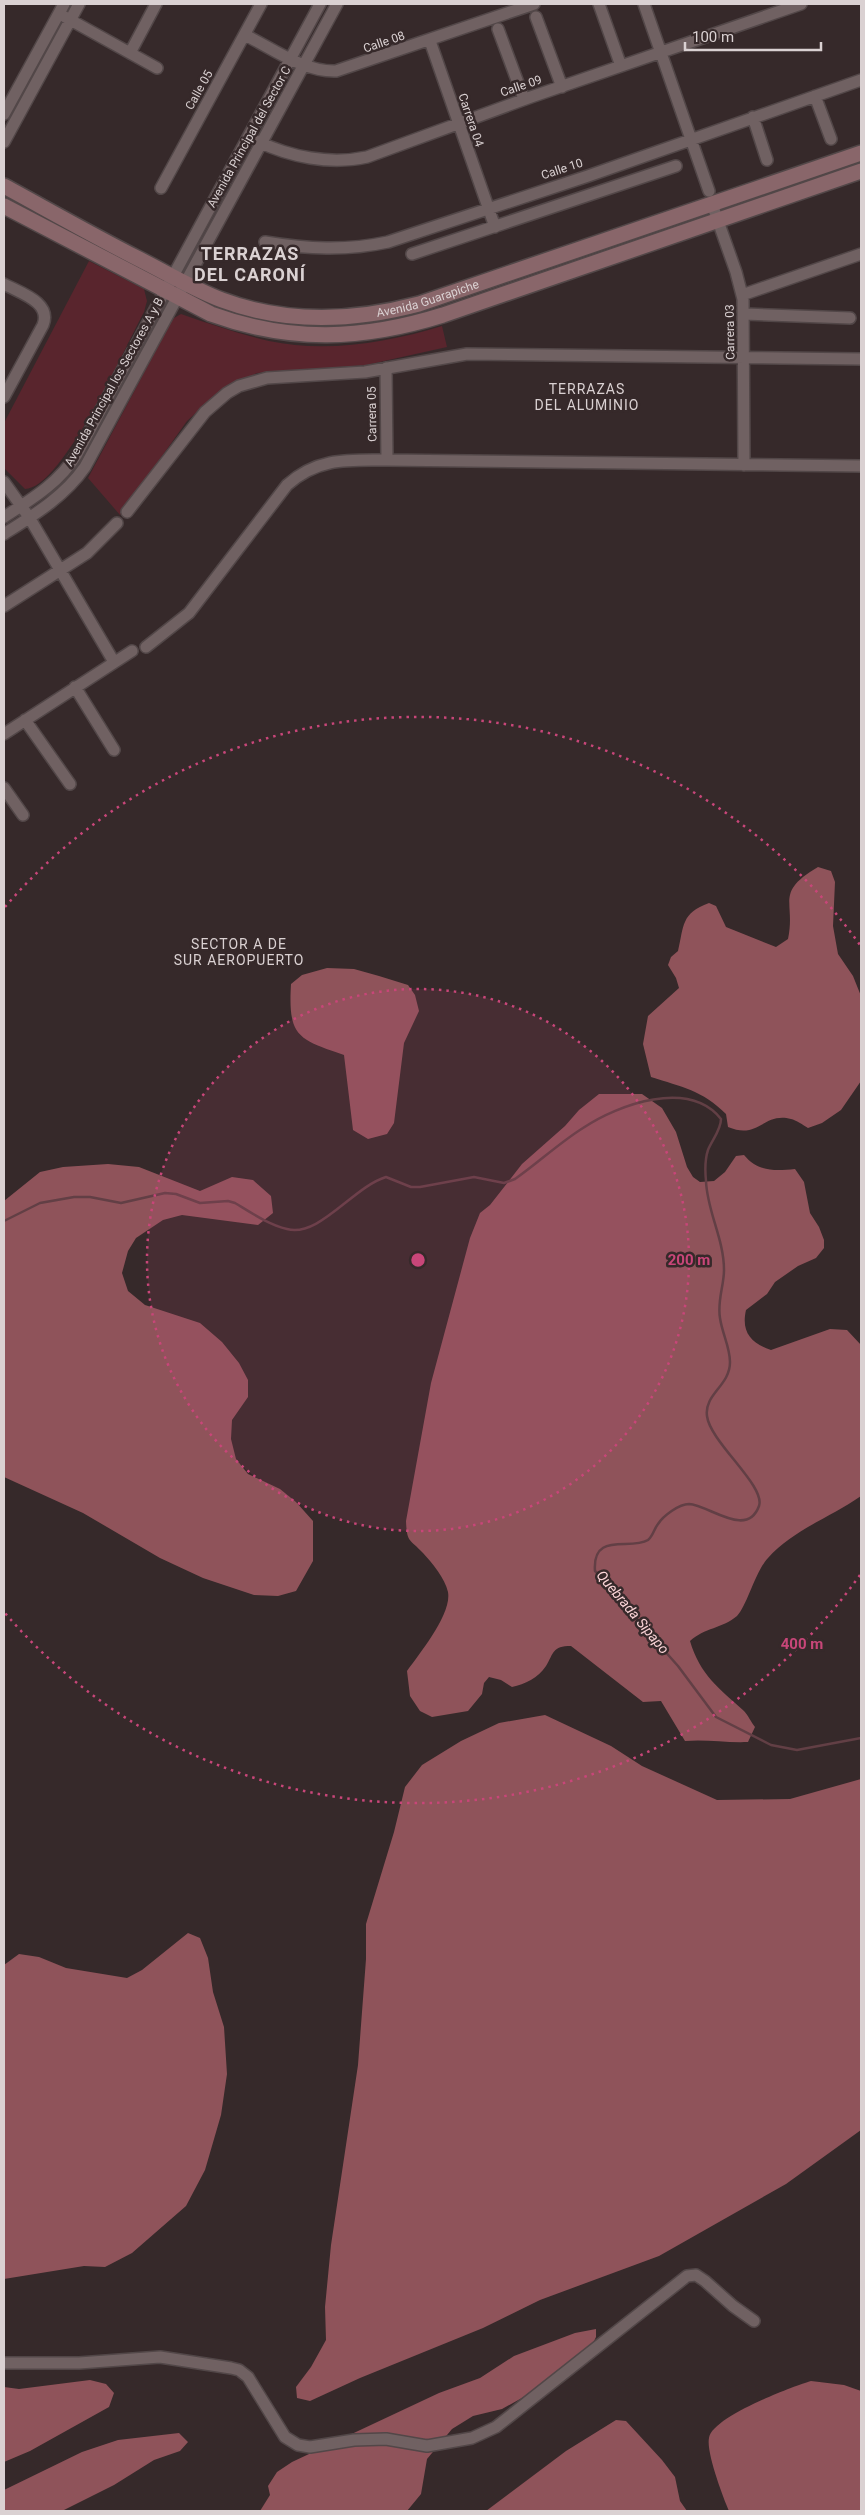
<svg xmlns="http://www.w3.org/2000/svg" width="865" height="2515" font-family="Roboto,sans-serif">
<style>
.green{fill:#59252d}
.forest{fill:#8f535a}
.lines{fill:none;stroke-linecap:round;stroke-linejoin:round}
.stream{stroke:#623f45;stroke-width:2.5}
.street-casing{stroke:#524748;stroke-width:14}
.secondary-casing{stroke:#524748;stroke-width:18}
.street{stroke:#706162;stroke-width:11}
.secondary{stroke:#89666a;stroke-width:15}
.ring{fill:none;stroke:#c84679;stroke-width:2.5;stroke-dasharray:2.5 5}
.labels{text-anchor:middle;stroke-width:5;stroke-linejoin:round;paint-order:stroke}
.street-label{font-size:12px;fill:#dad1d2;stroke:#36292a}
.neighbourhood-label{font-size:14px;letter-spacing:1px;fill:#dad1d2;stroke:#36292a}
.water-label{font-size:14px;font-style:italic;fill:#fcd5d8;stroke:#36292a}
.district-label{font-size:18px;font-weight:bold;letter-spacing:1px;fill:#dad1d2;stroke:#36292a}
.centre{fill:#c84679;stroke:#36292a;stroke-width:2.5}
.ring-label{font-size:15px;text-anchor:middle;font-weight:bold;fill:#c84679;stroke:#36292a;stroke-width:5;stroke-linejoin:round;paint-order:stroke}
</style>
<rect width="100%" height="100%" fill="#36292a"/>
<path class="green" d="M 89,261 L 144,289 L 147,301 L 144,312 C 126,345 62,489 25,489 L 4,468 L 4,423 Z
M 181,314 C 210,324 239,334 269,341 C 325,353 387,343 442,326 L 447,347 L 366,365 L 257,373 L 220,391 L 187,421 L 120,515 L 88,478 L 170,324 L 174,318 Z"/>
<path class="forest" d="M 818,867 L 831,871 L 835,882 L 833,926 L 838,954 L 853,976 L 861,996 L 861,1081 L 841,1110 L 822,1123 L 808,1128 C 803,1125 796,1120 791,1119 C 763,1112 759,1140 728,1127 L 726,1114 C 702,1090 682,1087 651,1077 L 643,1044 L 648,1016 L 679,988 L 676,978 L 668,965 L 671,957 L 678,951 C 684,926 681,913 709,903 L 716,906 L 726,927 L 776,947 L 788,939 C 796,901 774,893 818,867 Z
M 327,968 L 354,969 L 379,976 L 408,985 L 415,995 L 419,1011 L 404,1043 L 394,1123 L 387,1134 L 368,1139 L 353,1130 L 344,1055 C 297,1039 288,1036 291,984 L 302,975 Z
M 599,1094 L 642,1094 L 662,1108 L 676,1132 L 687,1167 L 693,1177 L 700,1182 L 714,1181 L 725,1172 L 736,1156 L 744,1155 C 758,1172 775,1171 795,1169 L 804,1182 L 810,1213 L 819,1227 L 824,1240 L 824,1248 L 816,1258 L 798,1266 L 775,1282 L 767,1294 L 746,1310 C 741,1332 751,1343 771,1350 L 830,1329 L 847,1330 L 861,1345 L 861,1496 C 831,1517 793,1530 768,1558 C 755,1572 747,1606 737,1616 C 723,1628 704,1628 690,1641 C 700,1675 719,1688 744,1711 C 748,1715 751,1722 755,1727 L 748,1742 C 726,1743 706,1739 685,1741 L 661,1701 L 643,1702 L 571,1646 C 552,1646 554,1653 546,1666 C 538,1678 525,1684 512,1687 L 501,1680 L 489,1677 L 484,1683 L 482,1694 L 468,1711 L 432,1717 L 420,1711 L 410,1696 L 407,1671 C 419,1654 452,1614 448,1592 C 445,1578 432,1563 423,1553 C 409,1538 407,1543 406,1521 L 431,1383 L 470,1238 L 480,1213 L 490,1205 L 522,1164 L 565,1126 L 579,1110 Z
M 108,1164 L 139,1167 L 200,1191 L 232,1177 L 253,1180 L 271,1196 L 273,1213 L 258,1225 L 182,1215 L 163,1220 L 136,1238 L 128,1251 L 122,1273 L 128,1291 L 145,1305 L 200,1323 L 222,1342 L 239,1363 L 248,1380 L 248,1397 L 232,1420 L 231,1439 L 236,1459 L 248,1474 L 280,1489 L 296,1502 L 313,1521 L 313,1561 L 296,1591 L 278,1596 L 254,1595 L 203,1578 L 160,1558 L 83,1513 L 4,1477 L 4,1201 L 40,1172 L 63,1167 Z
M 545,1715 L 611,1746 L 642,1766 L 717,1800 L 790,1799 L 861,1779 L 861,2130 L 786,2184 L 659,2256 L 540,2300 L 483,2328 L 360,2378 L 310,2401 L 297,2398 L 296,2387 L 311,2367 L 326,2340 L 325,2307 L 331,2245 L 358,2065 L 366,1959 L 366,1924 L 394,1832 L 405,1787 L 422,1765 L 461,1741 L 499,1723 Z
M 188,1933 L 200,1938 L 208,1958 L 213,1992 L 224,2027 L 227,2074 L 221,2115 L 205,2170 L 186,2206 L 132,2253 L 105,2267 L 84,2266 L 4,2279 L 4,1965 L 19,1954 L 39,1957 L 66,1968 L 127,1978 L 142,1970 Z
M 596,2329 L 596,2337 L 591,2347 L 538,2389 L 502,2409 L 473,2416 L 452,2429 L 427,2459 L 421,2494 L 407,2511 L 260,2511 L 270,2495 L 268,2486 L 277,2472 L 292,2462 L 439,2393 L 480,2378 L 514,2356 L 575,2333 Z
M 90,2380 L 106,2384 L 114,2393 L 109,2407 L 30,2451 L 4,2462 L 4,2387 L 19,2389 Z
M 811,2381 L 844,2385 L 861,2391 L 861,2511 L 729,2511 C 723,2497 706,2452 709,2438 C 712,2417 791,2387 811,2381 Z
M 616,2420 L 626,2421 L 662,2460 L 675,2477 L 680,2501 L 687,2511 L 486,2511 L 566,2451 Z
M 179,2433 L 188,2442 L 180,2451 L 154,2460 L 114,2485 L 64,2510 L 4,2511 L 4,2490 L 82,2452 L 118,2440 Z"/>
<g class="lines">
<path class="stream" d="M 4,1221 L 40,1203 L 74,1197 L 90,1197 L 121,1203 L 165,1193 L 176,1194 L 200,1203 L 228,1201 L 235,1203 C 250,1212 269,1225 287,1229 C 319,1238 353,1187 386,1177 L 411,1187 L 420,1187 L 474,1177 L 504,1183 L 515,1179 C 538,1163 559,1143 583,1128 C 619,1104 689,1079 721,1119 C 721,1130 712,1140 708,1150 C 705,1159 705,1171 706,1181 C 707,1211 724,1239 724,1270 C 724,1286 717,1301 720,1318 C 722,1333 730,1347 730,1362 C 730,1386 704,1394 707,1416 C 710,1442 766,1486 759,1506 C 747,1539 709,1505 689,1504 C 679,1504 663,1516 658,1524 C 654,1529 653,1536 648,1540 C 630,1551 592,1531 595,1571 L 617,1592 L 639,1622 L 678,1666 L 716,1717 L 771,1745 L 797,1750 L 861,1738"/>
<defs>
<path id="street" d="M 599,4 L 621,66
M 644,4 L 709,191
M 65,17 L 157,68
M 536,17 L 562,87
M 498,29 L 524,99
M 245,35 C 273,49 304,72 336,71 L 534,4
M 430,41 L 495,227
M 130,53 L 156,4
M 815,96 L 831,139
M 4,114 L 64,4
M 753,117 L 767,160
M 257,141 C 290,157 330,165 367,157 L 531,97 L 801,4
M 4,142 L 79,4
M 161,188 L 261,4
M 712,204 L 736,272 L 743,299 L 744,465
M 265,242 C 307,249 346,251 388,242 L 588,176 L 861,80
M 412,254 L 676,166
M 4,284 C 20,293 52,302 43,325 L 4,397
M 742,295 L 861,254
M 745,314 L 850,318
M 386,368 L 387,460
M 4,482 L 29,517 L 114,662
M 127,512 L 205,412 L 227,393 L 239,386 L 267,378 L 365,372 L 467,354 L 861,359
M 4,517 C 32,499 59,483 77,454 L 320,4
M 4,534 C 34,515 64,497 85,467 L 337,4
M 4,606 L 87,553 L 117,523
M 146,647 L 189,613 L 287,485 C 318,457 349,460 387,460 L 861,466
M 75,687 L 114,750
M 25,720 L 70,784
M 4,734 L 132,651
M 4,788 L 23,815
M 4,2363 L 79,2363 L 160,2357 L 231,2368 L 239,2370 L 248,2377 L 285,2437 L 298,2445 L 310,2447 L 354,2440 L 386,2439 L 427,2446 L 472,2438 L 496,2427 L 687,2276 L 696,2275 L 705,2281 L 733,2306 L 754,2321"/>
<g id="secondary">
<path id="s1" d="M 4,186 C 48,210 92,235 137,258 C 165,272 193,289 222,300 C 286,324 355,321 419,304 L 861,153"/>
<path d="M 4,206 L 211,314 C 291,343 363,340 443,315 L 861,171"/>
</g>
</defs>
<use href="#street" class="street-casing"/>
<use href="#secondary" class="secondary-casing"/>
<use href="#street" class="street"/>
<use href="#secondary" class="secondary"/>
</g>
<circle cx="418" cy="1260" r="271" fill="#c84679" fill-opacity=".12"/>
<g class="ring">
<circle cx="418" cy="1260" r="271"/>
<path d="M860 1575A543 543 0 0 1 5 1613M5 907A543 543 0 0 1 860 945"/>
</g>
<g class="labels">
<g class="street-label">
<text transform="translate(384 42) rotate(-19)" y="4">Calle 08</text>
<text transform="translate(521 86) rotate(-19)" y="4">Calle 09</text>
<text transform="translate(199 90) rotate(-61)" y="4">Calle 05</text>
<text transform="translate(471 120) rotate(71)" y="4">Carrera 04</text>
<text transform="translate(249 137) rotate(-61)" y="4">Avenida Principal del Sector C</text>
<text transform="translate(562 169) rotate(-18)" y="4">Calle 10</text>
<text dy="4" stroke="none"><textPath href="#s1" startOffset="456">Avenida Guarapiche</textPath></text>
<text transform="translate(730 332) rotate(-91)" y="4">Carrera 03</text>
<text transform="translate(114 382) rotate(-61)" y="4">Avenida Principal los Sectores A y B</text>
<text transform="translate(372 414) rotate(-91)" y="4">Carrera 05</text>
</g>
<g class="neighbourhood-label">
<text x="587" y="394">TERRAZAS<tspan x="587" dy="16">DEL ALUMINIO</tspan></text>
<text x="239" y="949">SECTOR A DE<tspan x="239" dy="16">SUR AEROPUERTO</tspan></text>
</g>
<g class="water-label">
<text transform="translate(633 1612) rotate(50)" y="5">Quebrada Sipapo</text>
</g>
<g class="district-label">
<text x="250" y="260">TERRAZAS<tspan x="250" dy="21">DEL CARONÍ</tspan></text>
</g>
</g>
<circle cx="418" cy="1260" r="8" class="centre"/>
<g class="ring-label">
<text x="689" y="1265">200 m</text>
<text x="802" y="1649">400 m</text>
</g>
<rect width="865" height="2515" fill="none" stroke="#dad1d2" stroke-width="10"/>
<path d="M685 42v8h136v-8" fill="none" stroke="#dad1d2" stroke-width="2.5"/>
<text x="692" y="42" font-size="15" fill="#dad1d2" stroke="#36292a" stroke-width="4" paint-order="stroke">100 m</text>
</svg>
